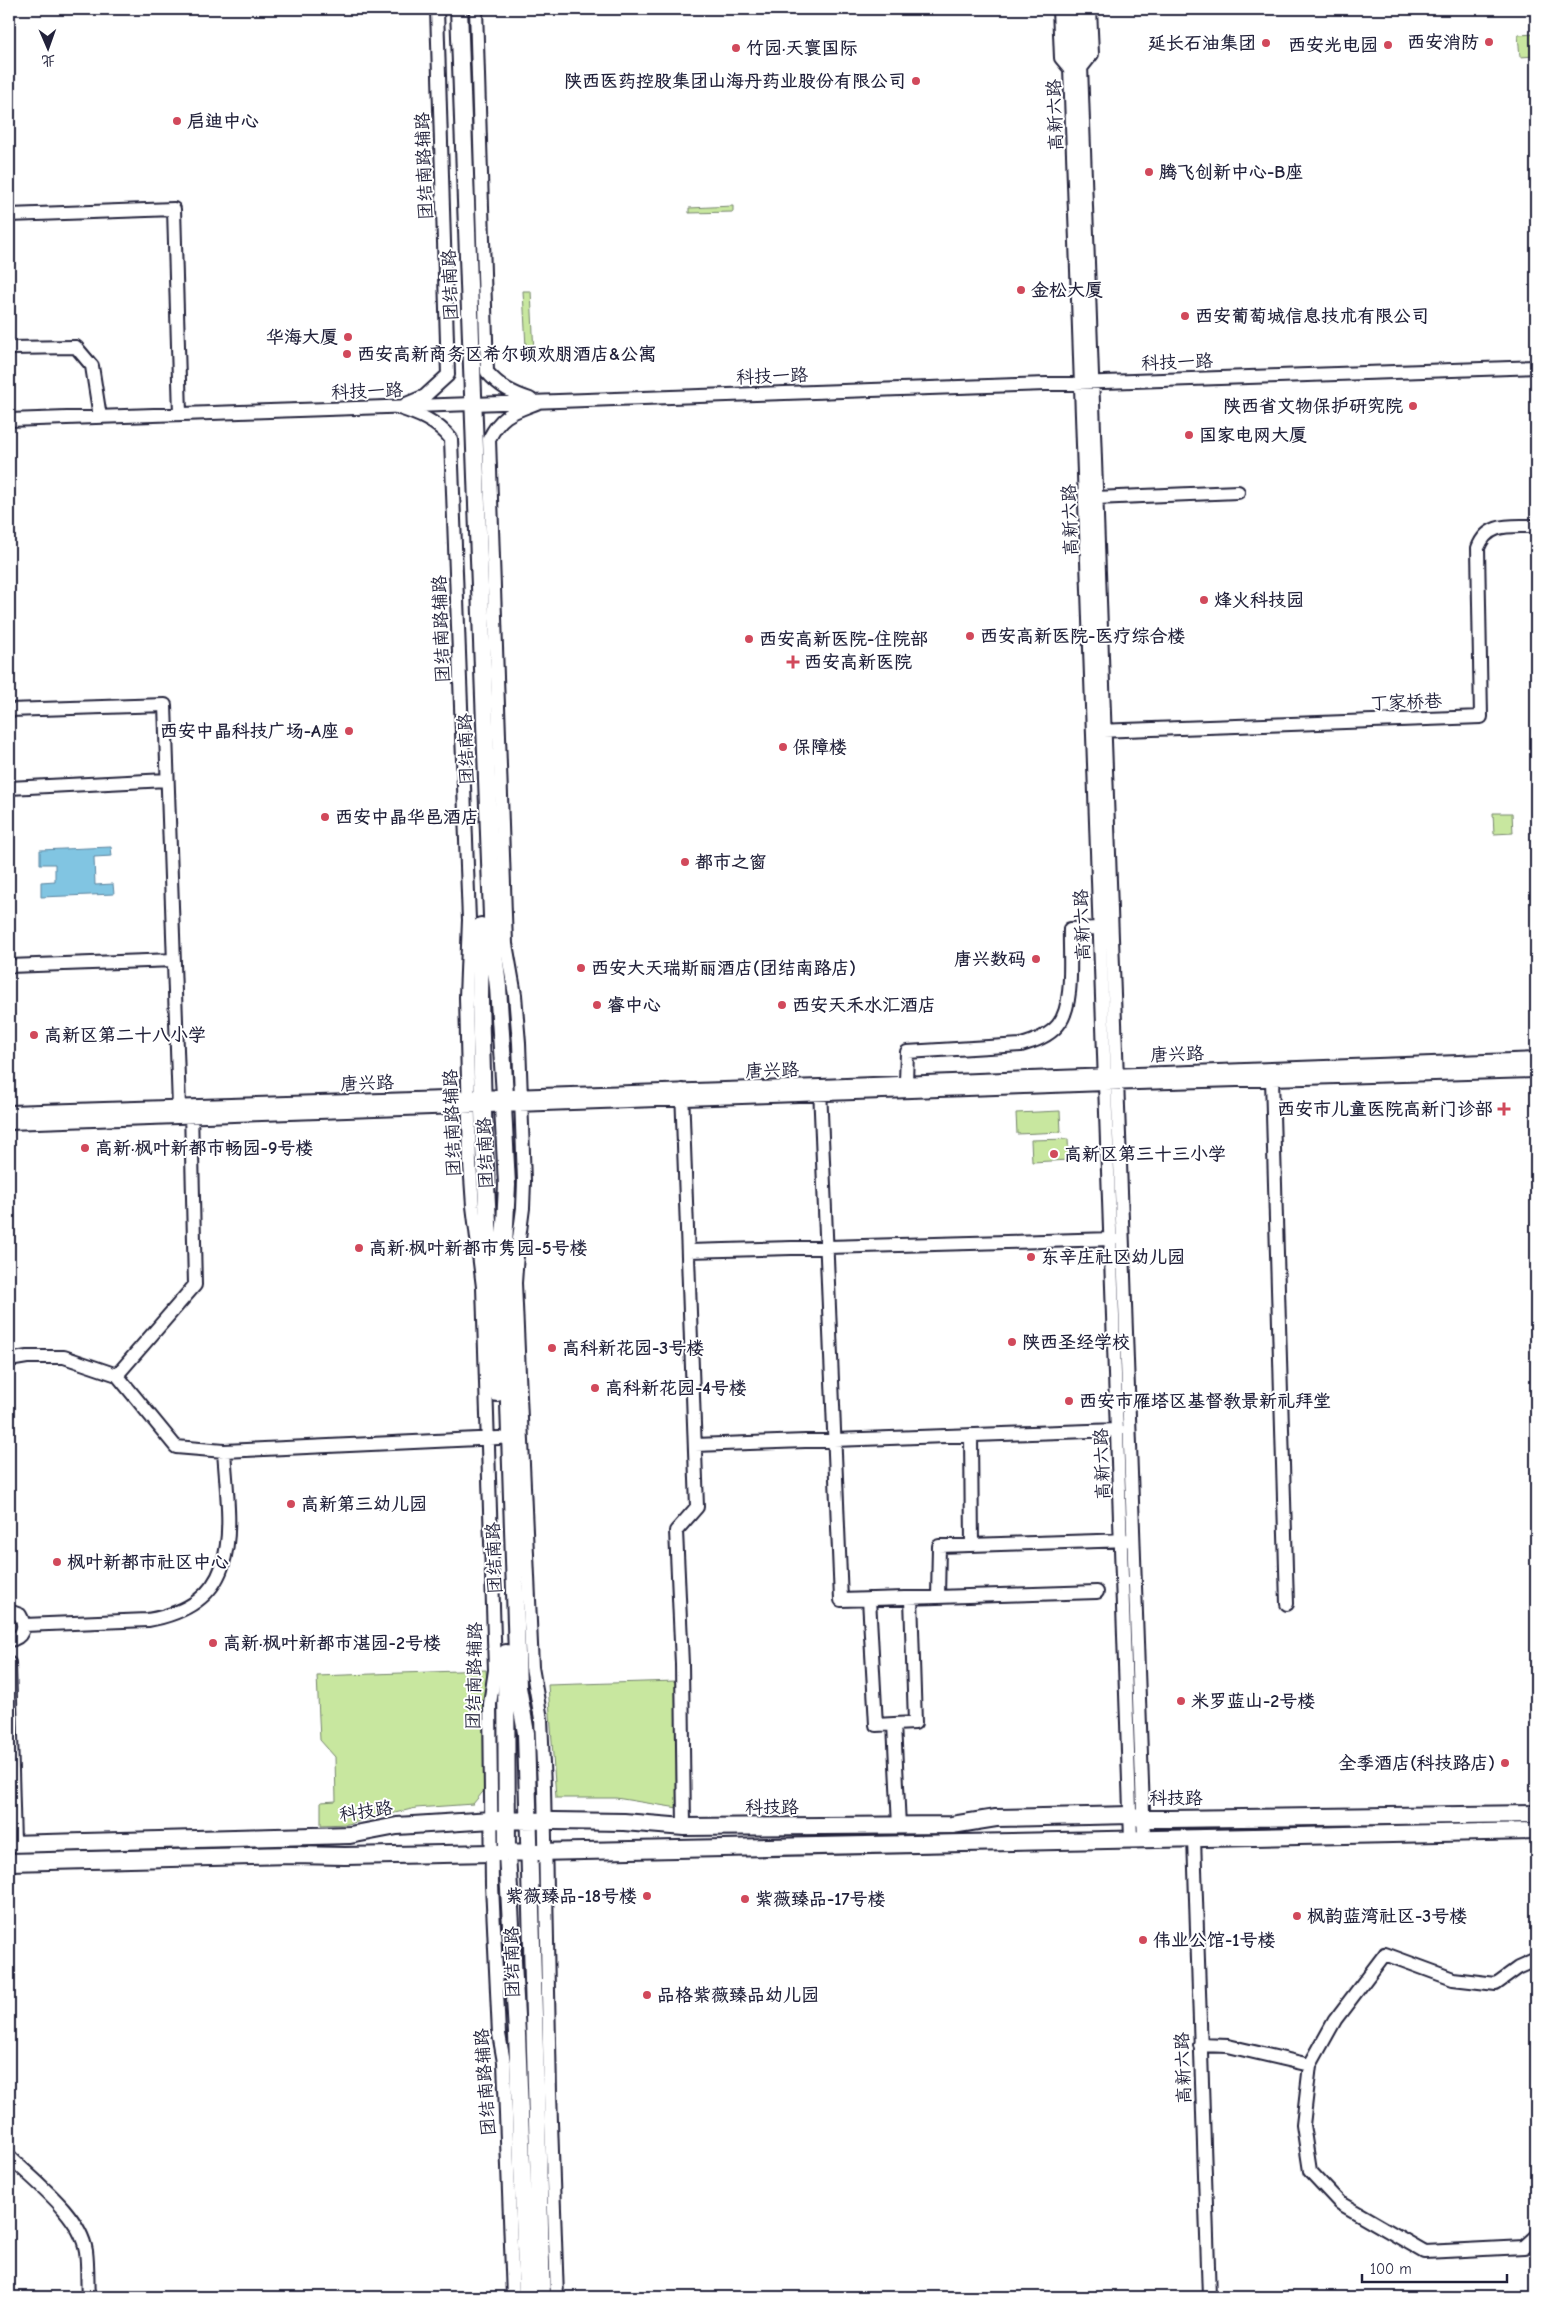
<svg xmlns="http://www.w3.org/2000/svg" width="1545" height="2306" font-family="'Comic Neue','LXGW WenKai TC',sans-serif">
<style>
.green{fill:#c8e79f;stroke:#75846d}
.water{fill:#81c5e2;stroke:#5b849f}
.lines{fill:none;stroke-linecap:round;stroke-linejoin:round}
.minor-casing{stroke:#22223b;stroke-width:16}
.major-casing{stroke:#22223b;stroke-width:20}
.minor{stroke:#fff;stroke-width:12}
.major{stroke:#fff;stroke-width:16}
.poi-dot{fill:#d1495b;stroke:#fff;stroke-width:2}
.labels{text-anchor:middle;stroke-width:4;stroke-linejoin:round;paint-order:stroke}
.poi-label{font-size:18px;font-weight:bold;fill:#22223b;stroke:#fff;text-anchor:start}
.street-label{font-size:18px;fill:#22223b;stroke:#fff}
</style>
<rect width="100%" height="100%" fill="#fff"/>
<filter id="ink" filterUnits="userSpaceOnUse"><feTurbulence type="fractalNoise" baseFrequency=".02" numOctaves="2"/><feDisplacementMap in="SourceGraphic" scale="10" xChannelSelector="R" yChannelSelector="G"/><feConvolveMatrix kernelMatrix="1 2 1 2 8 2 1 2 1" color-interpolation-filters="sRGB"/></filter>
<g filter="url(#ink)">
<path class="green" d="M 1536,34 L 1536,56 L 1520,57 L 1518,35 Z
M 733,206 L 733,212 L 689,213 L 689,208 Z
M 523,291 L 531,291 L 534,354 L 527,352 L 526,348 Z
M 1493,813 L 1512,813 L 1513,833 L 1494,834 Z
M 1060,1111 L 1061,1132 L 1017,1134 L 1016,1113 Z
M 1068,1139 L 1069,1160 L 1032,1162 L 1031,1140 Z
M 486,1670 L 487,1681 L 483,1702 L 486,1788 L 473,1804 L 416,1808 L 348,1824 L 321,1825 L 321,1802 L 336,1801 L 335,1757 L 320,1740 L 317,1676 Z
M 676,1681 L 678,1808 L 616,1798 L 556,1798 L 548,1685 Z"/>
<path class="water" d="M 111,847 L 112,856 L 94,857 L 95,885 L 113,884 L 114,894 L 41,897 L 41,882 L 55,881 L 55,864 L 40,864 L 40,850 Z"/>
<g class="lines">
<defs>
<path id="minor" d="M 476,9 L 487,372 C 500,387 512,393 530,399
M 1059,9 L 1061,58 L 1071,70
M 1068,9 L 1131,1839
M 1079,9 L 1144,1839
M 1081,68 L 1092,54 L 1090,9
M 9,215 L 174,209 L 180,414
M 9,348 L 76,347 L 92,366 L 100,417
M 539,402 C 514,412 502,413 489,439 L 506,944 L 515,995 L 519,1043 L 524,1181 L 523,1208 L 517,1254 L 515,1283 L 532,1667 L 541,1719 L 544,1787 L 550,2093 L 557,2297
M 406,404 L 425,396 L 448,375 L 437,9
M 396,407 C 418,414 437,421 451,439 L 469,920 L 466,997 L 470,1163 L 473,1206 L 483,1287 L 495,1670 L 490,1704 L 492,1885 L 499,2034 L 504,2062 L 513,2297
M 9,420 L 1536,367
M 1095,498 L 1238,492
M 9,710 L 165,705 L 179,1107
M 1097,731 L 1481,717 L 1478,548 C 1488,521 1512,527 1536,526
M 9,788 L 167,780
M 9,966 L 174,960
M 1272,1079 L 1287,1604
M 906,1082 L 907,1052 L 1021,1045 C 1035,1041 1049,1036 1058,1025 C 1075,1005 1069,954 1070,929 L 1100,928
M 820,1088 L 841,1600 L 1097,1592
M 682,1090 L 697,1507 L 676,1531 L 682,1664 L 684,1827
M 9,1112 L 820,1086 L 1536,1059
M 9,1123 L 1105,1084 L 1536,1071
M 688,1251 L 1112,1239
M 9,1360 L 27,1357 L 64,1357 L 117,1375 L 176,1447 L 224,1451 L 499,1438
M 117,1375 L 195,1285 L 191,1110
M 971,1435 L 972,1545
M 695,1445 L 1118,1430
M 938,1597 L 939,1546 L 1130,1540
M 869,1599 L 876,1725 L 894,1724 L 899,1826
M 9,1611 L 20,1615 C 27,1627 22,1639 9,1640
M 24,1625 L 148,1620 C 246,1603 229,1527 224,1451
M 9,1663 L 14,1843
M 894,1724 L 915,1723 L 911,1598
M 1194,1838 L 1209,2297
M 1536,1960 L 1518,1968 L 1496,1984 L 1453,1979 L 1385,1954 L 1335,2020 L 1310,2065 L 1303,2125 L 1310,2171 L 1340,2203 L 1425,2252 L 1524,2247 L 1536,2236
M 1200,2045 L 1228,2046 L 1310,2065
M 9,2156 C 34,2181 80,2214 86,2251 C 88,2266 87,2282 88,2297"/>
<path id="major" d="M 459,9 L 493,944 L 498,987 L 505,1095 L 503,1106 L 507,1185 L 504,1245 L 518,1687 L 526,1733 L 542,2297
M 481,926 L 480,1000 L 484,1147 L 497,1393
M 506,1653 L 507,1853 L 517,2034 L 527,2297
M 9,1844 L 350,1835 L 397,1826 L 492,1820 L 624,1822 L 684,1827 L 952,1825 L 996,1818 L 1131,1815 L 1143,1819 L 1170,1819 L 1536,1814
M 9,1862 L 292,1855 L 345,1856 C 742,1847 1139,1839 1536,1831"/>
</defs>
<use href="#minor" class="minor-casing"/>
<use href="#major" class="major-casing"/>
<use href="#minor" class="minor"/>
<use href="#major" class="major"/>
</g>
</g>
<g class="poi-dot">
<circle cx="1489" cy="42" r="5"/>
<circle cx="1266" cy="43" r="5"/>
<circle cx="1388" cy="45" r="5"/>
<circle cx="736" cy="48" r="5"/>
<circle cx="916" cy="81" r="5"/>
<circle cx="177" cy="121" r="5"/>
<circle cx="1149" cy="172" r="5"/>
<circle cx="1021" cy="290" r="5"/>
<circle cx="1185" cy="316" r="5"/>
<circle cx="348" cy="337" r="5"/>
<circle cx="347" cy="354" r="5"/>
<circle cx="1413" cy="406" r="5"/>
<circle cx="1189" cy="435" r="5"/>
<circle cx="1204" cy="600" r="5"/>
<circle cx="970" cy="636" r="5"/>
<circle cx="749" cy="639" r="5"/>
<path d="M790.5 654.5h5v5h5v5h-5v5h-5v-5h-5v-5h5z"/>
<circle cx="349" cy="731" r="5"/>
<circle cx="783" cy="747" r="5"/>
<circle cx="325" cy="817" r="5"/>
<circle cx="685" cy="862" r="5"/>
<circle cx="1036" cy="959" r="5"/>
<circle cx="581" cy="968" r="5"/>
<circle cx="597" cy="1005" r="5"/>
<circle cx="782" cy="1005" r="5"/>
<circle cx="34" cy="1035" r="5"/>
<path d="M1501.5 1101.5h5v5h5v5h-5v5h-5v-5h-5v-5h5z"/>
<circle cx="85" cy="1148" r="5"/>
<circle cx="1054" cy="1154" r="5"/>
<circle cx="359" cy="1248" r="5"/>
<circle cx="1031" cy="1257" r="5"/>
<circle cx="1012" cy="1342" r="5"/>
<circle cx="552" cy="1348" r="5"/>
<circle cx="595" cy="1388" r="5"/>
<circle cx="1069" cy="1401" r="5"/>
<circle cx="291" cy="1504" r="5"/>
<circle cx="57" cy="1562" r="5"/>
<circle cx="213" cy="1643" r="5"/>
<circle cx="1181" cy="1701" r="5"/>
<circle cx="1505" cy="1763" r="5"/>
<circle cx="647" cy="1896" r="5"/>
<circle cx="745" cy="1899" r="5"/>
<circle cx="1297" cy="1916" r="5"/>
<circle cx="1143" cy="1940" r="5"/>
<circle cx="647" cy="1995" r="5"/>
</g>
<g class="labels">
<g class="poi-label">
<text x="1479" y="48" text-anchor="end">西安消防</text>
<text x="1256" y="49" text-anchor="end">延长石油集团</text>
<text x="1378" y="51" text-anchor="end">西安光电园</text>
<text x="746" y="54">竹园·天寰国际</text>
<text x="906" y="87" text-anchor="end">陕西医药控股集团山海丹药业股份有限公司</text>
<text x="187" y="127">启迪中心</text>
<text x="1159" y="178">腾飞创新中心-B座</text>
<text x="1031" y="296">金松大厦</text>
<text x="1195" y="322">西安葡萄城信息技术有限公司</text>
<text x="338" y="343" text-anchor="end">华海大厦</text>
<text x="357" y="360">西安高新商务区希尔顿欢朋酒店&amp;公寓</text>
<text x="1403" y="412" text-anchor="end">陕西省文物保护研究院</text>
<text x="1199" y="441">国家电网大厦</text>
<text x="1214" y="606">烽火科技园</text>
<text x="980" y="642">西安高新医院-医疗综合楼</text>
<text x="759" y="645">西安高新医院-住院部</text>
<text x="804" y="668">西安高新医院</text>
<text x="339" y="737" text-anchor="end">西安中晶科技广场-A座</text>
<text x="793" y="753">保障楼</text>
<text x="335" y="823">西安中晶华邑酒店</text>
<text x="695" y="868">都市之窗</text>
<text x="1026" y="965" text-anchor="end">唐兴数码</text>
<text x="591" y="974">西安大天瑞斯丽酒店(团结南路店)</text>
<text x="607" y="1011">睿中心</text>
<text x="792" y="1011">西安天禾水汇酒店</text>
<text x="44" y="1041">高新区第二十八小学</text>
<text x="1493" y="1115" text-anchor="end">西安市儿童医院高新门诊部</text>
<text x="95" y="1154">高新·枫叶新都市畅园-9号楼</text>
<text x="1064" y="1160">高新区第三十三小学</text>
<text x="369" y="1254">高新·枫叶新都市隽园-5号楼</text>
<text x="1041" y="1263">东辛庄社区幼儿园</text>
<text x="1022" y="1348">陕西圣经学校</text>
<text x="562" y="1354">高科新花园-3号楼</text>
<text x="605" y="1394">高科新花园-4号楼</text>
<text x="1079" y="1407">西安市雁塔区基督教景新礼拜堂</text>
<text x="301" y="1510">高新第三幼儿园</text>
<text x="67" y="1568">枫叶新都市社区中心</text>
<text x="223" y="1649">高新·枫叶新都市湛园-2号楼</text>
<text x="1191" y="1707">米罗蓝山-2号楼</text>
<text x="1495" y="1769" text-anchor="end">全季酒店(科技路店)</text>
<text x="637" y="1902" text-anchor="end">紫薇臻品-18号楼</text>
<text x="755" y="1905">紫薇臻品-17号楼</text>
<text x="1307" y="1922">枫韵蓝湾社区-3号楼</text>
<text x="1153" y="1946">伟业公馆-1号楼</text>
<text x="657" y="2001">品格紫薇臻品幼儿园</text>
</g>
<g class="street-label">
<text transform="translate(1055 115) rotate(-92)" y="6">高新六路</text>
<text transform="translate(424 166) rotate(-92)" y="6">团结南路辅路</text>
<text transform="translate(450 285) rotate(-92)" y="6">团结南路</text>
<text transform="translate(1177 362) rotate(-2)" y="6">科技一路</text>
<text transform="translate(772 376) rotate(-2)" y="6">科技一路</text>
<text transform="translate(367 391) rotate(-2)" y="6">科技一路</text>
<text transform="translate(1070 520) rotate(-92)" y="6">高新六路</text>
<text transform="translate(441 629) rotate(-92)" y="6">团结南路辅路</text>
<text transform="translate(1406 702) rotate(-2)" y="6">丁家桥巷</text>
<text transform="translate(466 749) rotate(-92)" y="6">团结南路</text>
<text transform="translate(1082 925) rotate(-92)" y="6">高新六路</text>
<text transform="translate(1177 1054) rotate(-2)" y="6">唐兴路</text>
<text transform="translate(772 1070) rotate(-2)" y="6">唐兴路</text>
<text transform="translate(367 1083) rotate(-2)" y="6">唐兴路</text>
<text transform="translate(452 1123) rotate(-92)" y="6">团结南路辅路</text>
<text transform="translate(485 1153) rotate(-92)" y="6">团结南路</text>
<text transform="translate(1102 1464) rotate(-92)" y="6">高新六路</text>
<text transform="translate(494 1558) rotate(-92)" y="6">团结南路</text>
<text transform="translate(474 1676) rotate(-89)" y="6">团结南路辅路</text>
<text x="1176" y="1804">科技路</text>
<text x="772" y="1813">科技路</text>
<text transform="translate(366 1811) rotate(-8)" y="6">科技路</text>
<text transform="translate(512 1962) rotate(-91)" y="6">团结南路</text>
<text transform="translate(1183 2068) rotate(-92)" y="6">高新六路</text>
<text transform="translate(485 2082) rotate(-94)" y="6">团结南路辅路</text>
</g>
</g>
<rect width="1545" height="2306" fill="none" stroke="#fff" stroke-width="30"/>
<rect x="15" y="15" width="1515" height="2276" fill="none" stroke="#22223b" stroke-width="2" filter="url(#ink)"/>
<g transform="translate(48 48) rotate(178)" stroke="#ffffff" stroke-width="4" paint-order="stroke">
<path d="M0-4L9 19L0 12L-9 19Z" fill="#22223b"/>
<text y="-8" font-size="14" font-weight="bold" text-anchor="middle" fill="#22223b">北</text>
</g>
<path d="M1362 2274v8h145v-8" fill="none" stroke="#22223b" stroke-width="2.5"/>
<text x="1370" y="2274" font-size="15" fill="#22223b" stroke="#ffffff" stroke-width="4" paint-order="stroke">100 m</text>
</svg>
